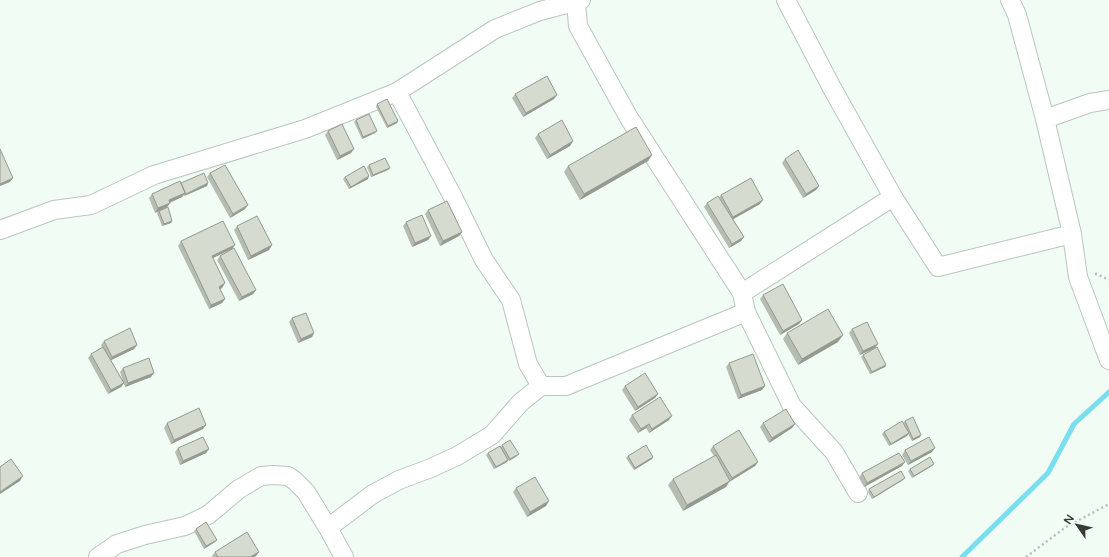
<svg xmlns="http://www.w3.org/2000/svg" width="1109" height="557" font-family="'Varela Round',sans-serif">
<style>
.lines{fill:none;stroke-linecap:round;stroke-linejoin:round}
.stream{stroke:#79deee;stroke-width:5}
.minor-casing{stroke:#bac6bd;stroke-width:20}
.path{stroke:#b6bfb8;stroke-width:2.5;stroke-dasharray:2 3;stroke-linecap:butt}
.minor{stroke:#fff;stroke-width:18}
.wall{fill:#b7bcb2}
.shaded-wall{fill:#959991}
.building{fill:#d5dbcf;stroke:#959991}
</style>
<rect width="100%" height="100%" fill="#f1fdf4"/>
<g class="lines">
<path class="stream" d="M 962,557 L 1048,473 L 1074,424 L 1109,392"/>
<defs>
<path id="minor" d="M 786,0 L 832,88 L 893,197 L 938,267 L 1072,234
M 1010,0 L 1017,15 L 1045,119 L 1072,234 L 1078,277 L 1109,360
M 576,2 L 578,26 L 629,118 L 742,293 L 746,312 L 792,406 L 834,452 L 858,493
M 397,92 L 452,195 L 484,260 L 511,300 L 528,364 L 541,386
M 1045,119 L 1090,103 L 1109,100
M 0,230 L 54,210 L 91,205 L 154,175 L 305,129 L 397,92 L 495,29 L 540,11 L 581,0
M 742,293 L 893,197
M 328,528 L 344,557
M 98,557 L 117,544 L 145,535 L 185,526 L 208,515 L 239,489 L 261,476 L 273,475 L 288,476 L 295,481 L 306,492 L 328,528 L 373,494 L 399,480 L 431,468 L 457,456 L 492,435 L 521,402 L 541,386 L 566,386 L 746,312"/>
</defs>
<use href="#minor" class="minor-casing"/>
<path class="path" d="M 1095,274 L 1097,274 L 1109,280
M 1026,557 L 1066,527 L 1109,504"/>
<use href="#minor" class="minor"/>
</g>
<path class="wall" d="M 515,94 L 554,99 L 523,117 L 512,98 Z
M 377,104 L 397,123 L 387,128 L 376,107 Z
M 356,120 L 375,133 L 362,139 L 354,122 Z
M 328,131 L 351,153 L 337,160 L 325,135 Z
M 538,134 L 573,141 L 570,146 L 547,159 L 535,138 Z
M 652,155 L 648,161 L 580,200 L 564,172 L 568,166 Z
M 785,159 L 819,186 L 816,190 L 803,198 L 782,163 Z
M 369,165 L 388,170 L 371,177 L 367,167 Z
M 210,173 L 245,209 L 230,218 L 207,177 Z
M 345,177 L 368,179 L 349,189 L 343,179 Z
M 181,183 L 208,183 L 207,186 L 184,196 L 184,195 L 182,197 L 170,203 L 167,207 L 172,221 L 171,223 L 162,226 L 157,213 L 158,211 L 155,213 L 149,198 L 152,194 Z
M 721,195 L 760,204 L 733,219 L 744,237 L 741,241 L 729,248 L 704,207 L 707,203 L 719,198 Z
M 428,210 L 462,232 L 459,236 L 440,246 L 425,214 Z
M 406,222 L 431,236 L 428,240 L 412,247 L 403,226 Z
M 237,226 L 272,245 L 269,250 L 248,260 L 234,230 Z
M 181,241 L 213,258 L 225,283 L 222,288 L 220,289 L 225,299 L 222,303 L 209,309 L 178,246 Z
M 220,256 L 256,290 L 253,294 L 239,301 L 217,260 Z
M 763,295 L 802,320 L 799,324 L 780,335 L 760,299 Z
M 292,318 L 314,333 L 312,337 L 298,343 L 289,322 Z
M 852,329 L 875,348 L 860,355 L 849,333 Z
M 787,333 L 838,342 L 798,365 L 783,339 Z
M 104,341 L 137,345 L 134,349 L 111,360 L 124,383 L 121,387 L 108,394 L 88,358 L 91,354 L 102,347 L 101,345 Z
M 863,355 L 886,365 L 885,367 L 870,374 L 861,357 Z
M 729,363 L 762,390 L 738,399 L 726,367 Z
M 123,368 L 151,377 L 125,387 L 120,372 Z
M 625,386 L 658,394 L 655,398 L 635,411 L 622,390 Z
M 632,415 L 669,420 L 649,433 L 646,428 L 638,433 L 629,420 Z
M 905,421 L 920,437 L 912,441 L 908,434 L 907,436 L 889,446 L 882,434 L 884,432 L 903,424 Z
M 167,423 L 203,429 L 171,444 L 164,428 Z
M 763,423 L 795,424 L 792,428 L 769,443 L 760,427 Z
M 502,445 L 517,456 L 509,461 L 508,460 L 507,462 L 494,469 L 486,455 L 488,453 L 501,447 Z
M 713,446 L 758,462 L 755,466 L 729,482 L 726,487 L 683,511 L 668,485 L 673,479 L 714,456 L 710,450 Z
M 178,448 L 209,449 L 206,453 L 180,465 L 175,452 Z
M 905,450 L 932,452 L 908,465 L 902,455 Z
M 628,456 L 652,459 L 634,470 L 626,458 Z
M 902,466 L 864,487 L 859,478 L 862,473 Z
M 932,466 L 912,478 L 908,471 L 910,469 Z
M 903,480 L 872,499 L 868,492 L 869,489 Z
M 516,488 L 546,506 L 527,517 L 513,492 Z
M 196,529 L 215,542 L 204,549 L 194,531 Z
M 215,552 L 259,552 L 256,556 L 254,557 L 212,557 L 212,556 Z"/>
<path class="shaded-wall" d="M 557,95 L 554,99 L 523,117 L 526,113 Z
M 398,121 L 397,123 L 387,128 L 388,126 Z
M 377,131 L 375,133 L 362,139 L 363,137 Z
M 573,141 L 570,146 L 547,159 L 550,155 Z
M 354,149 L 351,153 L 337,160 L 340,156 Z
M 652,155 L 648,161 L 580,200 L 584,194 Z
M 390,168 L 388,170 L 371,177 L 373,175 Z
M 369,176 L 368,179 L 349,189 L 351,187 Z
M 13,178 L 10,182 L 0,186 L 0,184 Z
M 208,183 L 207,186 L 184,196 L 186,194 Z
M 819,186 L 816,190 L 803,198 L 806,194 Z
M 185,193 L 182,197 L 166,204 L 169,200 Z
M 763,200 L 760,204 L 730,221 L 733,217 Z
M 170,203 L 167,207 L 155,213 L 158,208 Z
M 248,205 L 245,209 L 230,218 L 233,214 Z
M 172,221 L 171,223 L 162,226 L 164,224 Z
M 462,232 L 459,236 L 440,246 L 443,241 Z
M 431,236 L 428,240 L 412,247 L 415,243 Z
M 744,237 L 741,241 L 729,248 L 732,244 Z
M 235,245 L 232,249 L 209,260 L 212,256 Z
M 272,245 L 269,250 L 248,260 L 251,256 Z
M 225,283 L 222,288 L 216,291 L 219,287 Z
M 256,290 L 253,294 L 239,301 L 242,297 Z
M 225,299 L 222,303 L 209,309 L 211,305 Z
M 802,320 L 799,324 L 780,335 L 783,331 Z
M 314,333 L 312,337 L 298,343 L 301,339 Z
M 843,335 L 838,342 L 798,365 L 802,359 Z
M 878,344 L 875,348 L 860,355 L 863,351 Z
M 137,345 L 134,349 L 109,361 L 112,357 Z
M 886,365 L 885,367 L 870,374 L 872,372 Z
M 154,373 L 151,377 L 125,387 L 128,383 Z
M 124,383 L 121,387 L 108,394 L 111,390 Z
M 765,386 L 762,390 L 738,399 L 741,395 Z
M 658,394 L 655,398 L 635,411 L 638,407 Z
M 672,416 L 669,420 L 649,433 L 652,429 Z
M 649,424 L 646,428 L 638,433 L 641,429 Z
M 795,424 L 792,428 L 769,443 L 772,438 Z
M 206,425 L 203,429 L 171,444 L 174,440 Z
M 909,433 L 907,436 L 889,446 L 891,444 Z
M 921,435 L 920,437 L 912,441 L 913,439 Z
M 935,448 L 932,452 L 908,465 L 911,461 Z
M 209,449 L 206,453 L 180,465 L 183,461 Z
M 519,454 L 517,456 L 509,461 L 510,459 Z
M 653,457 L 652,459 L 634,470 L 635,468 Z
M 508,460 L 507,462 L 494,469 L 496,467 Z
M 758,462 L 755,466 L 729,482 L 726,487 L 683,511 L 687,505 L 730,481 L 732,478 Z
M 905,462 L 902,466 L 864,487 L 867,483 Z
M 934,464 L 932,466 L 912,478 L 914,476 Z
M 23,476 L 20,481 L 0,494 L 0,492 Z
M 905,478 L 903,480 L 872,499 L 874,497 Z
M 549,501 L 546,506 L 527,517 L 530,512 Z
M 217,540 L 215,542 L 204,549 L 206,546 Z
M 259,552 L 256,556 L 254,557 L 250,557 Z"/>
<path class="building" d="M 547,76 L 557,95 L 526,113 L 515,94 Z
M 387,99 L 398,121 L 388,126 L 377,104 Z
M 369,114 L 377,131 L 363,137 L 356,120 Z
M 562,120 L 573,141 L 550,155 L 538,134 Z
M 342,124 L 354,149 L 340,156 L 328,131 Z
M 636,127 L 652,155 L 584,194 L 568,166 Z
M 0,149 L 13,178 L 0,184 Z
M 798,150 L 819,186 L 806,194 L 785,159 Z
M 385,158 L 390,168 L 373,175 L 369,165 Z
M 225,165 L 248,205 L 233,214 L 210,173 Z
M 364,166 L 369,176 L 351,187 L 345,177 Z
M 204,173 L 208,183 L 186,194 L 181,183 Z
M 751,178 L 763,200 L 733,217 L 721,195 Z
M 180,181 L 185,193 L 169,200 L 170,203 L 158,208 L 152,194 Z
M 718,196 L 744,237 L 732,244 L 707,203 Z
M 447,201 L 462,232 L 443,241 L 428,210 Z
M 168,207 L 172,221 L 164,224 L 159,211 Z
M 422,215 L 431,236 L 415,243 L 406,222 Z
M 257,216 L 272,245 L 251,256 L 237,226 Z
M 223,221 L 235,245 L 212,256 L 225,283 L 219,287 L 225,299 L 211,305 L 181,241 Z
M 234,248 L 256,290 L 242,297 L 220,256 Z
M 783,284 L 802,320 L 783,331 L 763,295 Z
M 828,309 L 843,335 L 802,359 L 787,333 Z
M 306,313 L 314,333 L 301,339 L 292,318 Z
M 867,322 L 878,344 L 863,351 L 852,329 Z
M 130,328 L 137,345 L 112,357 L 104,341 Z
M 103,347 L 124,383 L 111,390 L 91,354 Z
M 877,347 L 886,365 L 872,372 L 863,355 Z
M 753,354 L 765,386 L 741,395 L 729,363 Z
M 149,358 L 154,373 L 128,383 L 123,368 Z
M 645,373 L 658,394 L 638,407 L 625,386 Z
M 660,397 L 672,416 L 652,429 L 649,424 L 641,429 L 632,415 Z
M 199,408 L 206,425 L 174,440 L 167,423 Z
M 786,409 L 795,424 L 772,438 L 763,423 Z
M 913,417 L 921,435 L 913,439 L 905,421 Z
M 902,421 L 909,433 L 891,444 L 884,432 Z
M 739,430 L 758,462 L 732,478 L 713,446 Z
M 203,437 L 209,449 L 183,461 L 178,448 Z
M 929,437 L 935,448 L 911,461 L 905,450 Z
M 510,440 L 519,454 L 510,459 L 502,445 Z
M 646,445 L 653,457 L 635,468 L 628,456 Z
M 500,446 L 508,460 L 496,467 L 488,453 Z
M 899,453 L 905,462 L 867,483 L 862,473 Z
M 716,455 L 730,481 L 687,505 L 673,479 Z
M 930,457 L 934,464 L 914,476 L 910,469 Z
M 11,459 L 23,476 L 0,492 L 0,467 Z
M 901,471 L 905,478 L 874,497 L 869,489 Z
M 535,477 L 549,501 L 530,512 L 516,488 Z
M 206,522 L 217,540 L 206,546 L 196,529 Z
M 247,532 L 259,552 L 250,557 L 218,557 L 215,552 Z"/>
<g transform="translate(1077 525) rotate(304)" stroke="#f1fdf4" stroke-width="3" paint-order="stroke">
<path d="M0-3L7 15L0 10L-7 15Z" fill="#363b38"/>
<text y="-6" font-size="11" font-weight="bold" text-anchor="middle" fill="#363b38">N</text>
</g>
</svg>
